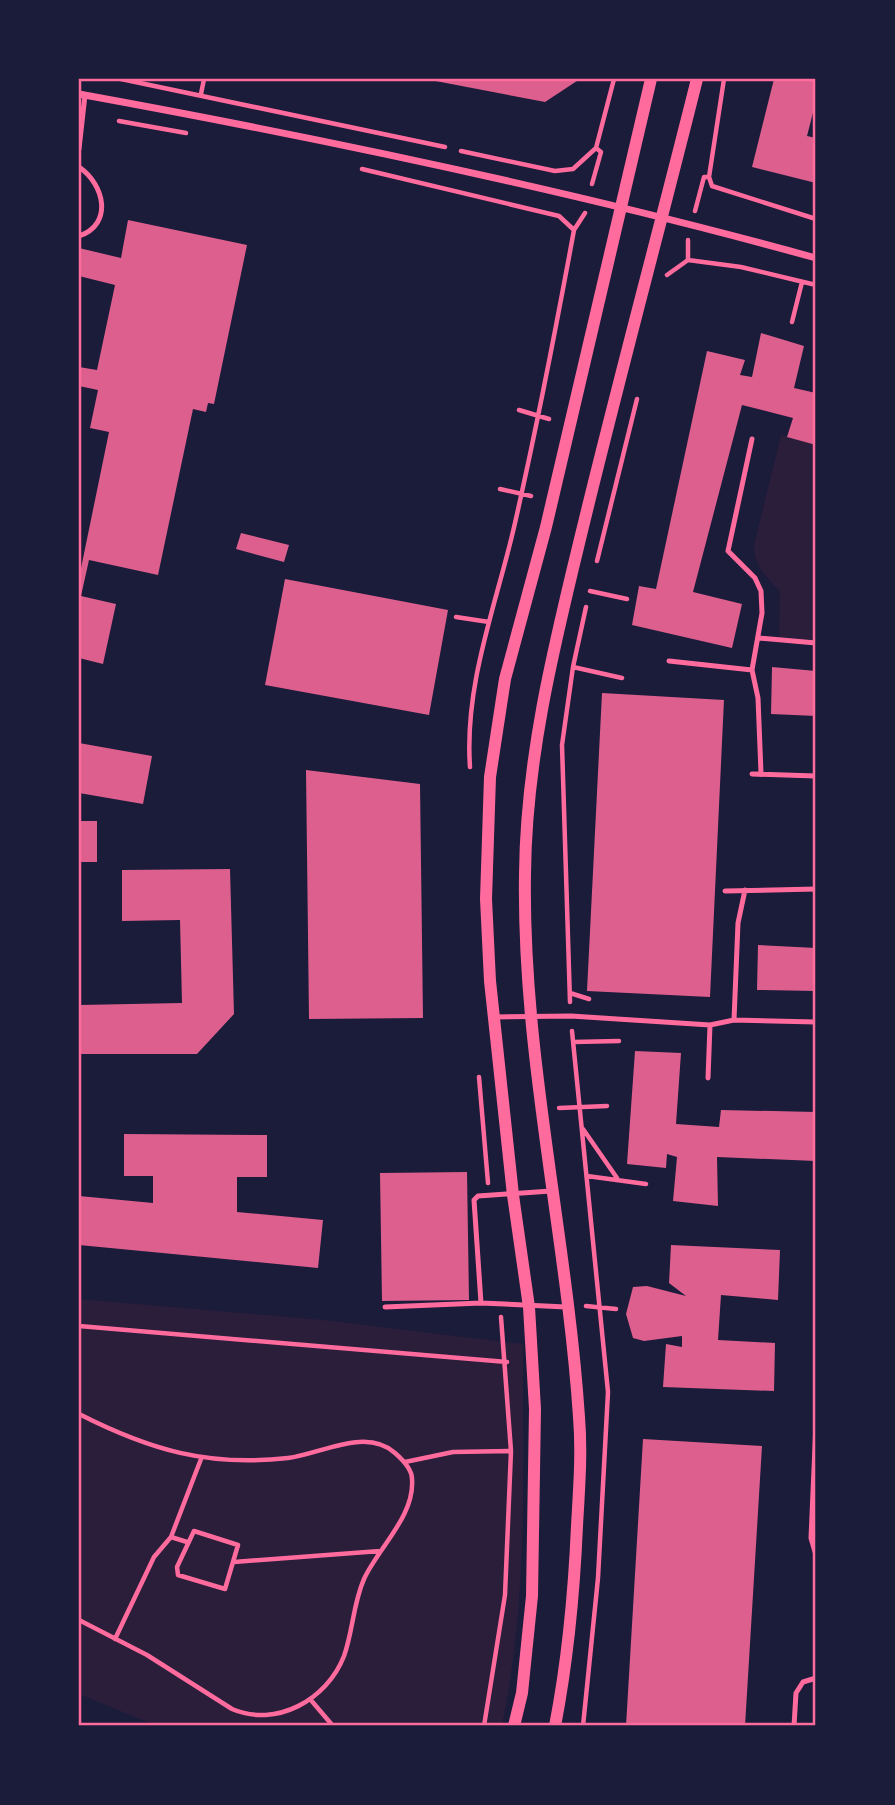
<svg xmlns="http://www.w3.org/2000/svg" width="895" height="1805" font-family="Ubuntu,sans-serif">
<style>
.green{fill:#2a1e3b}
.building{fill:#dd5f8e}
.lines{fill:none;stroke-linecap:round;stroke-linejoin:round}
.path{stroke:#ff6b9d;stroke-width:4.5}
.service{stroke:#ff6b9d;stroke-width:5}
.minor{stroke:#ff6b9d;stroke-width:7}
.tertiary{stroke:#ff6b9d;stroke-width:12}
.neatline{fill:none;stroke:#ff6b9d;stroke-width:2.5}
</style>
<rect width="100%" height="100%" fill="#1b1b3a"/>
<path class="green" d="M 781,435 L 816,442 L 816,644 L 779,642 L 780,592 C 766,576 754,566 754,545 Z
M 79,1299 L 323,1320 L 523,1344 C 523,1472 528,1600 502,1726 L 157,1726 L 79,1694 Z"/>
<path class="building" d="M 425,79 L 580,79 L 545,102 Z
M 774,79 L 816,79 L 816,101 L 807,136 L 816,138 L 816,183 L 752,167 Z
M 128,220 L 247,245 L 214,404 L 208,403 L 206,412 L 193,409 L 158,575 L 89,560 L 81,596 L 116,604 L 103,664 L 79,658 L 79,578 L 109,432 L 90,428 L 98,390 L 79,386 L 79,367 L 97,370 L 115,285 L 79,276 L 79,248 L 121,258 Z
M 761,333 L 804,346 L 794,388 L 816,393 L 816,445 L 787,437 L 793,418 L 742,405 L 693,592 L 742,604 L 732,648 L 632,625 L 639,586 L 656,589 L 707,351 L 745,360 L 740,375 L 752,377 Z
M 241,533 L 289,545 L 284,562 L 236,549 Z
M 285,579 L 448,610 L 429,715 L 265,685 Z
M 772,667 L 816,671 L 816,716 L 771,714 Z
M 602,693 L 724,700 L 710,997 L 587,991 Z
M 79,743 L 152,756 L 143,804 L 79,793 Z
M 306,770 L 420,784 L 423,1018 L 309,1019 Z
M 79,821 L 97,821 L 97,862 L 79,862 Z
M 230,869 L 234,1014 L 197,1054 L 79,1054 L 79,1005 L 182,1003 L 180,920 L 122,921 L 122,870 Z
M 758,945 L 816,948 L 816,991 L 757,990 Z
M 635,1051 L 681,1053 L 676,1124 L 719,1127 L 721,1110 L 816,1112 L 816,1161 L 717,1157 L 718,1206 L 673,1201 L 677,1157 L 667,1154 L 666,1168 L 627,1164 Z
M 124,1134 L 267,1135 L 267,1177 L 237,1177 L 237,1212 L 323,1220 L 318,1268 L 79,1245 L 79,1196 L 153,1203 L 153,1176 L 124,1176 Z
M 467,1172 L 469,1300 L 382,1301 L 380,1173 Z
M 671,1245 L 780,1250 L 778,1300 L 721,1295 L 718,1340 L 775,1343 L 774,1391 L 663,1387 L 666,1344 L 682,1347 L 682,1336 L 644,1341 L 633,1338 L 626,1314 L 633,1287 L 647,1286 L 686,1296 L 669,1283 Z
M 643,1439 L 762,1446 L 745,1726 L 626,1726 Z"/>
<g class="lines">
<path class="path" d="M 121,79 L 445,147
M 201,94 L 204,79
M 119,121 L 186,133
M 461,151 L 555,171 L 573,169 L 596,148
M 362,169 L 559,216 L 574,230
M 709,177 L 712,186 L 816,219
M 592,184 L 601,152 L 596,148 L 614,79
M 695,211 L 704,177 L 709,177 L 724,79
M 688,260 L 741,267 L 816,285
M 667,275 L 688,260 L 688,240
M 792,322 L 802,282
M 519,410 L 549,419
M 500,489 L 531,496
M 597,561 L 637,399
M 590,591 L 627,599
M 456,617 L 489,622
M 573,667 L 622,678
M 470,767 C 464,683 497,603 515,523 C 537,426 556,328 574,230 L 585,213
M 570,993 L 589,999
M 570,1002 L 562,745 L 573,667 L 586,607
M 572,1031 L 608,1392 L 598,1578 L 583,1726
M 573,1042 L 619,1041
M 479,1077 L 488,1183
M 559,1108 L 607,1106
M 583,1129 L 617,1178
M 587,1176 L 646,1184
M 586,1306 L 616,1309
M 79,1326 L 507,1362
M 79,1414 C 150,1450 208,1467 288,1458 C 321,1454 366,1427 395,1453 C 403,1460 412,1469 412,1479 C 415,1516 378,1548 364,1579 C 353,1604 353,1631 344,1656 C 327,1700 276,1728 232,1709 L 147,1655 L 79,1620
M 405,1462 L 453,1452 L 511,1451
M 194,1531 L 238,1545 L 225,1589 L 178,1575 L 177,1567 Z
M 171,1537 L 187,1542
M 234,1562 L 380,1551
M 115,1639 L 154,1557 L 171,1537 L 201,1459
M 310,1699 L 333,1726
M 484,1726 L 505,1595 L 511,1451 L 501,1317"/>
<path class="service" d="M 79,149 L 85,95
M 79,167 C 104,184 114,224 79,236
M 752,439 L 728,551 L 755,578 L 761,591 L 762,613 L 752,670 L 758,698 L 761,773
M 758,638 L 816,643
M 669,661 L 752,670
M 752,774 L 816,776
M 725,891 L 816,889
M 493,1017 L 571,1016 L 710,1025 L 734,1020 L 816,1022
M 734,1020 L 738,923 L 745,890
M 708,1078 L 710,1025
M 481,1303 L 474,1200 L 478,1196 L 551,1191
M 385,1307 L 481,1303 L 566,1307
M 816,1423 L 811,1538 L 816,1555
M 794,1726 L 796,1693 L 803,1682 L 816,1678"/>
<path class="minor" d="M 79,94 C 326,139 574,191 816,258"/>
<path class="tertiary" d="M 514,1726 L 522,1693 L 532,1596 L 535,1409 L 529,1307 L 513,1195 L 490,981 L 486,899 L 490,777 L 505,679 L 546,527 L 651,79
M 555,1726 C 568,1659 574,1594 577,1526 C 579,1490 582,1453 579,1417 C 567,1237 522,1055 525,874 C 526,758 554,646 581,535 C 618,382 659,231 697,79"/>
</g>
<rect width="895" height="1805" fill="none" stroke="#1b1b3a" stroke-width="161"/>
<rect x="80" y="80" width="734" height="1644" class="neatline"/>
</svg>
